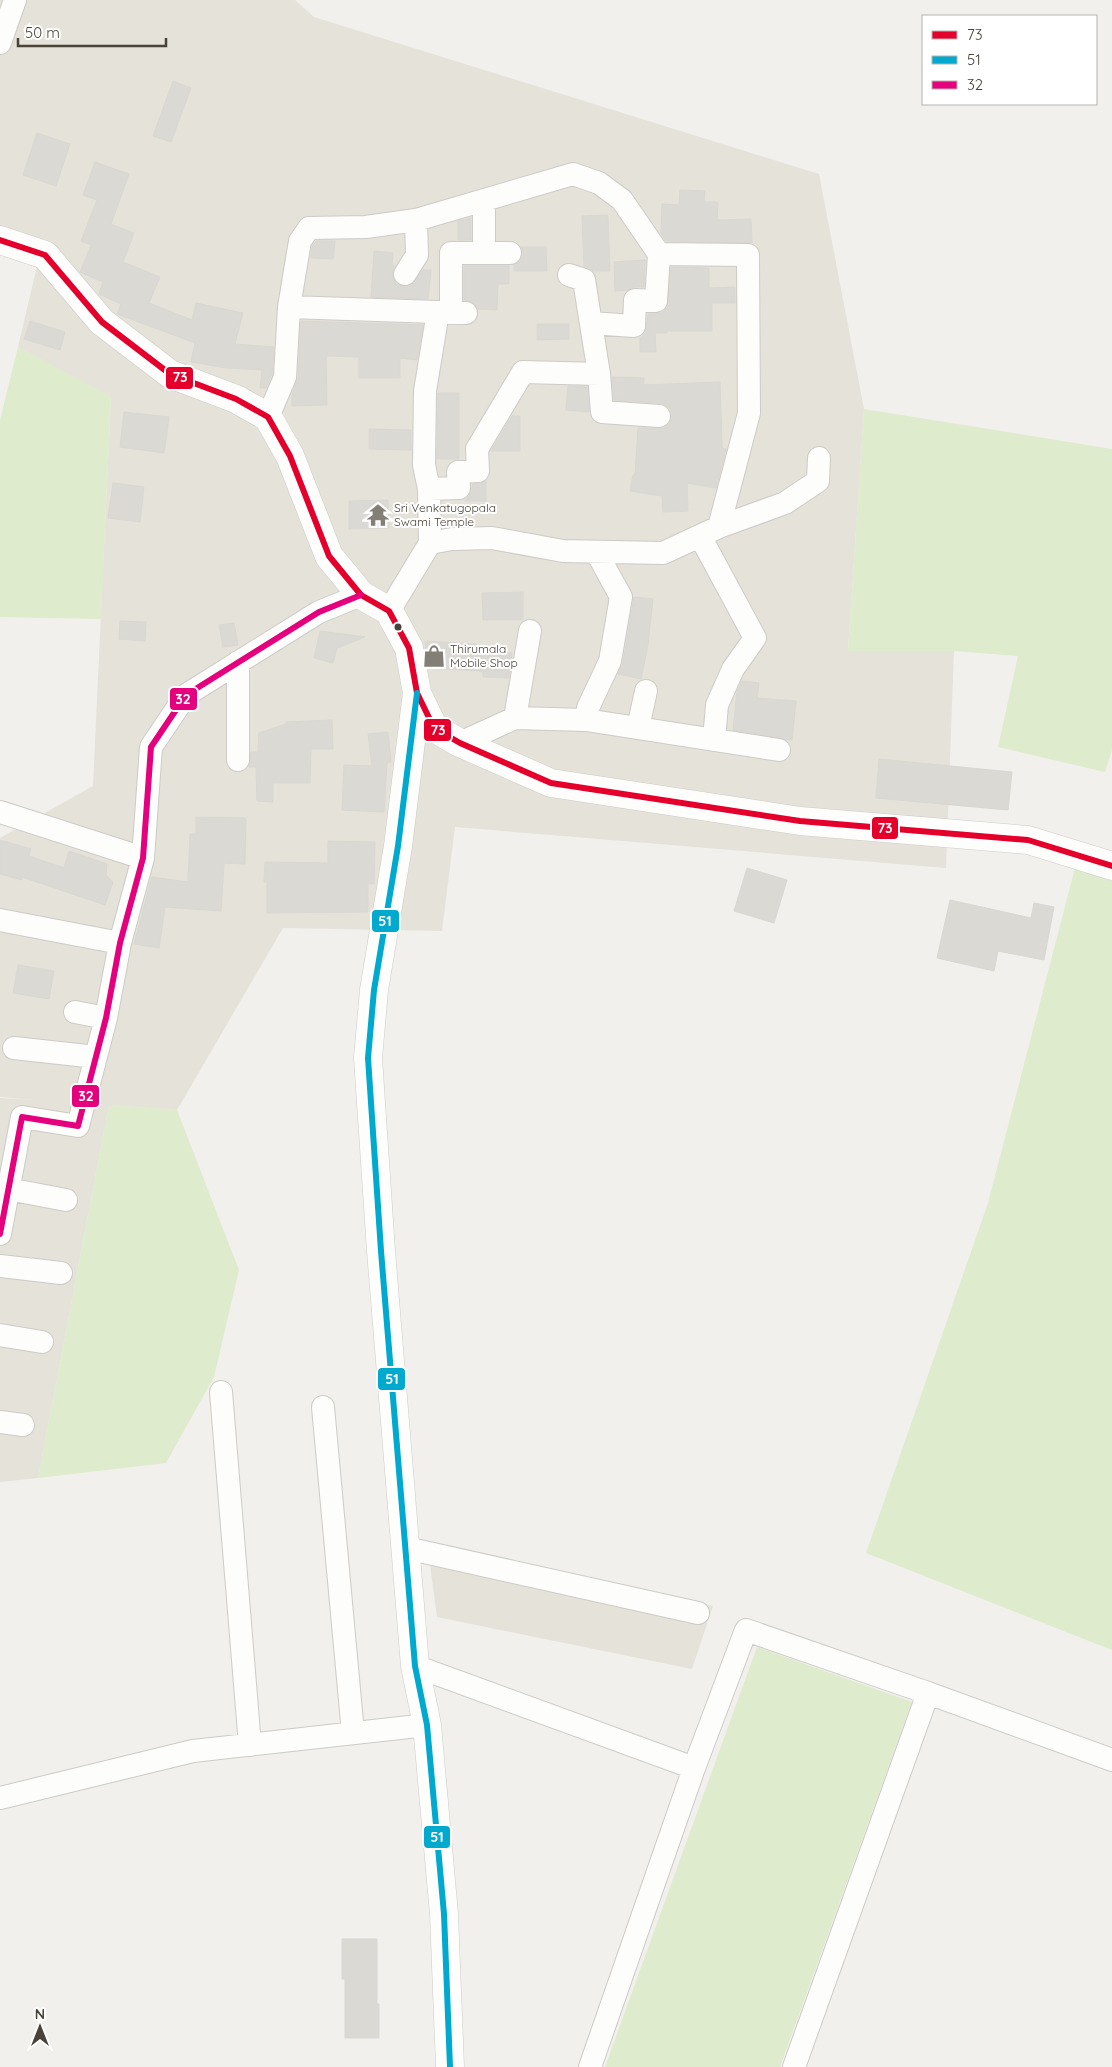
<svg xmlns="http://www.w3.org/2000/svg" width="1112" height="2067" font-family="Quicksand,sans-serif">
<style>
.residential{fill:#e5e2d9}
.green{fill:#deebcd}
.building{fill:#dbd9d4;stroke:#d9d7d2}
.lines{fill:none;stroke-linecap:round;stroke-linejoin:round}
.minor-casing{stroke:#cdcbc7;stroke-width:24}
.tertiary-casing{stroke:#cdcbc7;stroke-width:29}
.minor{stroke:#fdfdfc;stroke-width:22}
.tertiary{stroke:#fdfdfc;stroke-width:28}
.bus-1-casing{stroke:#fff;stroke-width:10}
.bus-2-casing{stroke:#fff;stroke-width:10}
.bus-3-casing{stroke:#fff;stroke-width:10}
.bus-1{stroke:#e4002b;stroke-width:6}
.bus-2{stroke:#00a9ce;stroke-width:6}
.bus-3{stroke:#e5007d;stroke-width:6}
.bus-dot{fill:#484238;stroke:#fff;stroke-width:2}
.labels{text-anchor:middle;stroke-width:4;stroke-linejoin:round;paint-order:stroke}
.poi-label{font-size:12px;fill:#484238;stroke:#fff;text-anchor:start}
.line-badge{stroke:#fff;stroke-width:2}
.badge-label{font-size:14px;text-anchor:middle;font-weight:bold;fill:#fff}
</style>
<rect width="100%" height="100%" fill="#f1f0ec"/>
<path class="residential" d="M 0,0 L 295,0 L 314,17 L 819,174 L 864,409 L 848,651 L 954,651 L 946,868 L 455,827 L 442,931 L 283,928 L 177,1110 L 109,1105 L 38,1478 L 0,1482 L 0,1098 L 36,1100 L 0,1097 L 0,838 L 93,786 L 111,397 L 18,347 L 37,266 L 0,254 Z
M 427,1542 L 713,1606 L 692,1669 L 437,1617 Z"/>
<path class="green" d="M 18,347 L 111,396 L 101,619 L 0,617 L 0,420 Z
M 864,409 L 1112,449 L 1112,750 L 1105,772 L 998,747 L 1018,656 L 954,651 L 848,651 Z
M 1075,868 L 1112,881 L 1112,1650 L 866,1553 L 988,1203 Z
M 109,1105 L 177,1110 L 239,1270 L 214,1377 L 166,1463 L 38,1478 Z
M 757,1647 L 912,1702 L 780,2067 L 605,2067 Z"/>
<path class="building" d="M 173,81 L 191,88 L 171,142 L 153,136 Z
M 37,133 L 70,144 L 56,186 L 23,175 Z
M 95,162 L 129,174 L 111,224 L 134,233 L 123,262 L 160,277 L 149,303 L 192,320 L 196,303 L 243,313 L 235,344 L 274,347 L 272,374 L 266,388 L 260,388 L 262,370 L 227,368 L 191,362 L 195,343 L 117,314 L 121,304 L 99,294 L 103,282 L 80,272 L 91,245 L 81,241 L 97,200 L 83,195 Z
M 680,190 L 705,191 L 704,202 L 718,202 L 717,220 L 751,219 L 752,243 L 666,241 L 661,233 L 662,204 L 679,205 Z
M 608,215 L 610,271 L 594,271 L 584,266 L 582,216 Z
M 471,218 L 471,240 L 458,240 L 458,221 Z
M 316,241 L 335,241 L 333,259 L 311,258 L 312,246 Z
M 521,247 L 546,247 L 547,271 L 514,271 L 514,265 L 522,259 L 523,253 Z
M 374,251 L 393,253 L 392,266 L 394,266 L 392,274 L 394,280 L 398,285 L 404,287 L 411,286 L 423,270 L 431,270 L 428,299 L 371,297 Z
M 645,260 L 644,287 L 635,287 L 627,290 L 615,291 L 614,262 Z
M 464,266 L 509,266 L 509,284 L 498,284 L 497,310 L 478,309 L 473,302 L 464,300 Z
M 671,267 L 709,268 L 709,288 L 735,287 L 735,303 L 712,303 L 712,331 L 667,331 L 667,333 L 655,333 L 656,352 L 640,352 L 640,338 L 645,333 L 648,314 L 662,313 L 667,308 Z
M 30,321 L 65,332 L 60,350 L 24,339 Z
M 301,321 L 423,325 L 417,360 L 400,358 L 400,378 L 359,378 L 359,357 L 326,356 L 327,405 L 292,406 L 292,395 L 298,378 Z
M 537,324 L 569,324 L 569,339 L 537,340 Z
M 612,377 L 644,378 L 644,385 L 720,382 L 722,448 L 726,449 L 716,488 L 687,483 L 688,511 L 663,512 L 662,496 L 630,491 L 633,475 L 635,475 L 638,428 L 664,428 L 670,423 L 672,416 L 671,410 L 666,405 L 660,403 L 614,400 Z
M 568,386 L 587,387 L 589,412 L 566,410 Z
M 438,393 L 459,393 L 459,459 L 437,459 Z
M 124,412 L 169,417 L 164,453 L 120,447 Z
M 512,416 L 520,416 L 520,451 L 491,451 Z
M 369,429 L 411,430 L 411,450 L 369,449 Z
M 486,481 L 486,501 L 465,501 L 471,493 L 473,484 Z
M 113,483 L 144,487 L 140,522 L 108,518 Z
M 388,500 L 389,528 L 349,529 L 349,501 Z
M 523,592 L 523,620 L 483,620 L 482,593 Z
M 634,597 L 653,599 L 648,644 L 641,679 L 618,674 L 623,663 Z
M 120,621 L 146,622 L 145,641 L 119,639 Z
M 234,623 L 238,645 L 223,647 L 219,625 Z
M 320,631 L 365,637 L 337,648 L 333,663 L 314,658 Z
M 425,641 L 476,644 L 476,652 L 512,653 L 509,678 L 483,677 L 483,672 L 478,671 L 428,668 Z
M 742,681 L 759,683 L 757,698 L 796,701 L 792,740 L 733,730 L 737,692 Z
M 332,720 L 333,749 L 311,749 L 310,783 L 273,783 L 273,802 L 257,801 L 256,767 L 249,767 L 251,752 L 258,752 L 259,733 L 286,724 L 286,722 Z
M 388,732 L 391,762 L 387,763 L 384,812 L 342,810 L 344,765 L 372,766 L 368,734 Z
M 879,759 L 1012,772 L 1008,810 L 876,798 Z
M 196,817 L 246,818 L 245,864 L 224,863 L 221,911 L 165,907 L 159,948 L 134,944 L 152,877 L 188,882 L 190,834 L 196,834 Z
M 0,840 L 31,849 L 29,856 L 64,868 L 69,851 L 107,864 L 106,875 L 113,882 L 105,905 L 22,877 L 22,880 L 0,874 Z
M 328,841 L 375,842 L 374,884 L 368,884 L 368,912 L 267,913 L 267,882 L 264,882 L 265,862 L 328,863 Z
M 747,868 L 787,880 L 774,923 L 734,911 Z
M 950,900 L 1031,918 L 1034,903 L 1054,907 L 1044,960 L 998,951 L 994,971 L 937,958 Z
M 18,965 L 54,971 L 49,999 L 13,993 Z
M 342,1939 L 377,1939 L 377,2004 L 379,2004 L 379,2038 L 345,2038 L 345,1979 L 342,1979 Z"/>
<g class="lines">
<defs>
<path id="minor" d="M 0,43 L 15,0
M 484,200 L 484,253
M 405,274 L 417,255 L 416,220
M 569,275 L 584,280 L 599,374 L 602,412 L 659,416
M 289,307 L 466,313
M 451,312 L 451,253 L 510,253
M 591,323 L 634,326 L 635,300 L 656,301 L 659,254 L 748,255 L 749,413 L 719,527
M 268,417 L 285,377 L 289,307 L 300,241 L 309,228 L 366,227 L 416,220 L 573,174 L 599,183 L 622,200 L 659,254
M 429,489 L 459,488 L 458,472 L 478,471 L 477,449 L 523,372 L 599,374
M 700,536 L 755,638 L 733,669 L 717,705 L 714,740
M 430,543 L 429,489 L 424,465 L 425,391 L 438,312
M 389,611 L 430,543 L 452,539 L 492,538 L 563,551 L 663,553 L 719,527 L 785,503 L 818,481 L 819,458
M 515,718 L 530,631
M 586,720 L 779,750
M 638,728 L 646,691
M 460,743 L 515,718 L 586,720 L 588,708 L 610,661 L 621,597 L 597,553
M 238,760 L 238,662
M 0,812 L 143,858
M 0,920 L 120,943
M 75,1012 L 106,1018
M 14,1048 L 96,1057
M 8,1189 L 66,1200
M 0,1234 L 22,1117 L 78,1126 L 106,1018 L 120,943 L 143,858 L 151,747 L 186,695 L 319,612 L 361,595
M 0,1266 L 61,1273
M 0,1335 L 42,1342
M 221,1392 L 250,1745
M 323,1407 L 353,1733
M 0,1422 L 23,1425
M 406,1548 L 698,1613
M 415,1666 L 694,1768
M 928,1693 L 1112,1760
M 0,1798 L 193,1751 L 427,1725
M 590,2067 L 694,1768 L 746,1630 L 928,1693 L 794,2067"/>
<path id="tertiary" d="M 0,240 L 45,255 L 102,322 L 170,374 L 236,399 L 268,417 L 290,456 L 329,556 L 361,595 L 389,611 L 409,648 L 417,693 L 434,728 L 460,743 L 551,783 L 800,821 L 1028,840 L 1112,866
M 417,693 L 398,846 L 374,990 L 368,1058 L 381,1251 L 415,1666 L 427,1725 L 444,1914 L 450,2067"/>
</defs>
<use href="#minor" class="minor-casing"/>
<use href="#tertiary" class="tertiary-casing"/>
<use href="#minor" class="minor"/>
<use href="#tertiary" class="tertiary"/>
<defs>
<path id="bus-1" d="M 0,240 L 45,255 L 102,322 L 170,374 L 236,399 L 268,417 L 290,456 L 329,556 L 361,595 L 389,611 L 409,648 L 417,693 L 434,728 L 460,743 L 551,783 L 800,821 L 1028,840 L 1112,866"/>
<path id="bus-2" d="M 417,693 L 398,846 L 374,990 L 368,1058 L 381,1251 L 415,1666 L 427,1725 L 444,1914 L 450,2067"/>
<path id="bus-3" d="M 0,1234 L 22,1117 L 78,1126 L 106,1018 L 120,943 L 143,858 L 151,747 L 186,695 L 319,612 L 361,595"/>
</defs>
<use href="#bus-1" class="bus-1-casing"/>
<use href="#bus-2" class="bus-2-casing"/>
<use href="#bus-3" class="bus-3-casing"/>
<use href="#bus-1" class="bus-1"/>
<use href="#bus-2" class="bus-2"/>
<use href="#bus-3" class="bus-3"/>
</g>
<defs>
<symbol id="temple-bare" viewBox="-9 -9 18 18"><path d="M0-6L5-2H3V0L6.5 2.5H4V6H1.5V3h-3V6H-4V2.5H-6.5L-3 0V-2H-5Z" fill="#837f77" stroke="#fff" stroke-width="2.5" paint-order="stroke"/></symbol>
<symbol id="shop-bare" viewBox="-9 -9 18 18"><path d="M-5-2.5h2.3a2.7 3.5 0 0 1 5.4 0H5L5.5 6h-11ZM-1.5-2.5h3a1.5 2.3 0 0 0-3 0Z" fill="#837f77" stroke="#fff" stroke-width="2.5" paint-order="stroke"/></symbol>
</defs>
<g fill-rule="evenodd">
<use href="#temple-bare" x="362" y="499" width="32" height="32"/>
<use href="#shop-bare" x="418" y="640" width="32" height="32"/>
</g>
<circle class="bus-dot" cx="398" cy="627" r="4.5"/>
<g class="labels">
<g class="poi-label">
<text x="394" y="512">Sri Venkatugopala<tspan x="394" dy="14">Swami Temple</tspan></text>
<text x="450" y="653">Thirumala<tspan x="450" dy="14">Mobile Shop</tspan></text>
</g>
</g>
<g class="line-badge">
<rect x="165" y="366" width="29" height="24" rx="5" fill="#e4002b"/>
<rect x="169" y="687" width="29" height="24" rx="5" fill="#e5007d"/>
<rect x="423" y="718" width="29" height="24" rx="5" fill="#e4002b"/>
<rect x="871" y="816" width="28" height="24" rx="5" fill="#e4002b"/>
<rect x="371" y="909" width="29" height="24" rx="5" fill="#00a9ce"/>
<rect x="71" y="1084" width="29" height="24" rx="5" fill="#e5007d"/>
<rect x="377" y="1367" width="29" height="24" rx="5" fill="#00a9ce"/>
<rect x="423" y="1825" width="28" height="24" rx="5" fill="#00a9ce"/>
</g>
<g class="badge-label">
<text x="180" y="382">73</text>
<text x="183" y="704">32</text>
<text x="438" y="735">73</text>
<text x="885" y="833">73</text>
<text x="385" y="926">51</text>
<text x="86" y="1101">32</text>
<text x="392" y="1384">51</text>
<text x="437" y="1842">51</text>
</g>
<rect x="922" y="15" width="175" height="90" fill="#ffffff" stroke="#b6b3af"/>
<rect x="932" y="31" width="25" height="8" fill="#e4002b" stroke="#b6b3af"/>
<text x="967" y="40" font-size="15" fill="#484238">73</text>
<rect x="932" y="56" width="25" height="8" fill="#00a9ce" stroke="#b6b3af"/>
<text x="967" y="65" font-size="15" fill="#484238">51</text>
<rect x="932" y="81" width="25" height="8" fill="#e5007d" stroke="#b6b3af"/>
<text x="967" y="90" font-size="15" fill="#484238">32</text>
<g transform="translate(40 2027)" stroke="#ffffff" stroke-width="4" paint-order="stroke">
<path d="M0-4L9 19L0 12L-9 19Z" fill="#484238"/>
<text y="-8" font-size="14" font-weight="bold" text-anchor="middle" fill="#484238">N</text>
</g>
<path d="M18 38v8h148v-8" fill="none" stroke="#484238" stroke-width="2.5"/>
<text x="25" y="38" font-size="15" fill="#484238" stroke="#ffffff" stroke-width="4" paint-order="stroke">50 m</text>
</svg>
